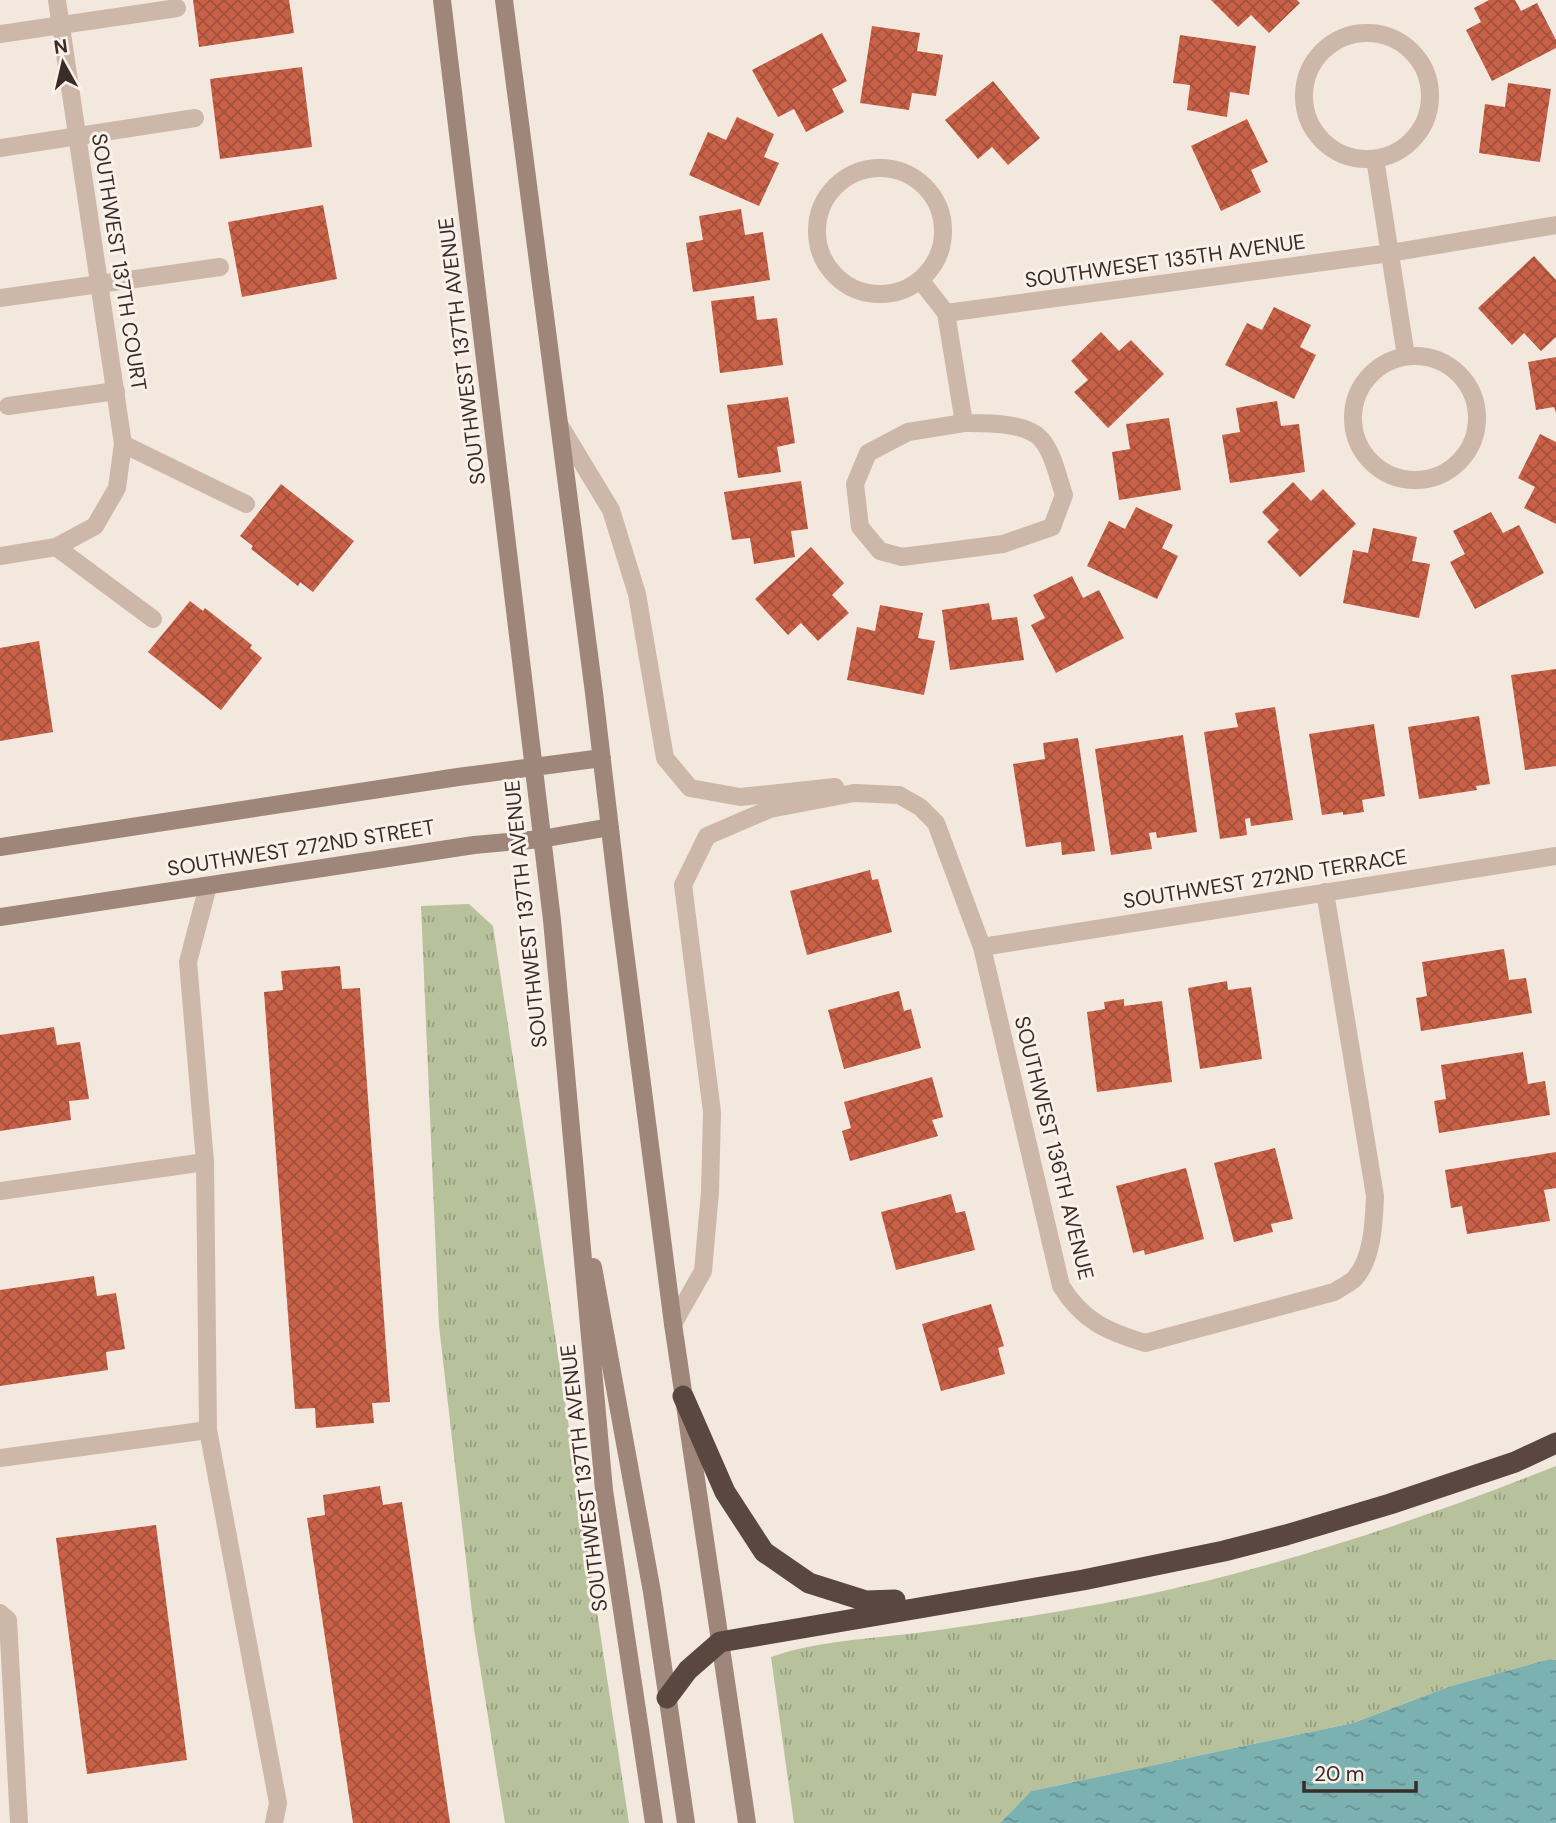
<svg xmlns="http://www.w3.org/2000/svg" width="1556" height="1823" font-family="'DM Sans',sans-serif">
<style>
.grass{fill:url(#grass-tufts)}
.water{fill:url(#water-ripples)}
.building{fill:url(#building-cross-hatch)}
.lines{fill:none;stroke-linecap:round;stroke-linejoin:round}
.lane{stroke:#ccb7a9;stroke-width:18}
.street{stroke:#ccb7a9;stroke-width:18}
.secondary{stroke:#9f867a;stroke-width:18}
.highway{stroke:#5a4740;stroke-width:21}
.labels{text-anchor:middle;stroke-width:6;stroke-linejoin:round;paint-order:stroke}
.street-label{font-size:21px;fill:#382d29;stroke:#faf2ea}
</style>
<defs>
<pattern id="grass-tufts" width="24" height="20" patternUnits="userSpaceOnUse" patternTransform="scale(1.75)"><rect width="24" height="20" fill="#b7c29d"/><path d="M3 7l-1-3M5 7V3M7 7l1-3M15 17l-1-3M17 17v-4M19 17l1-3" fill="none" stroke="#969e80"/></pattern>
<pattern id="water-ripples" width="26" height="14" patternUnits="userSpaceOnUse" patternTransform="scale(1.75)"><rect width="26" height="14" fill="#7cb1b1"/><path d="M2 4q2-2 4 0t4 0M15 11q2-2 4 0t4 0" fill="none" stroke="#679090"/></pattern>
<pattern id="building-cross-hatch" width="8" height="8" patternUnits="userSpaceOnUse" patternTransform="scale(1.75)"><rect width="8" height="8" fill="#c86147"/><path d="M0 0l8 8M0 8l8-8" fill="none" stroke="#a3503b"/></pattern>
</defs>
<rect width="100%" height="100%" fill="#f3e8de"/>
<path class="grass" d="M 469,904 L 493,926 L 629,1823 L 505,1823 L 474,1629 L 439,1326 L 421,906 Z
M 1556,1466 L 1556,1660 L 1550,1659 L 1451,1686 L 1353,1723 L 1031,1791 L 1000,1823 L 794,1823 L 771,1657 C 817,1641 868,1639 917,1633 C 978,1625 1039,1615 1100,1604 C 1258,1574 1407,1525 1556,1466 Z"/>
<path class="water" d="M 1550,1659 L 1556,1660 L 1556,1823 L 1000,1823 L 1031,1791 L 1353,1723 L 1451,1686 Z"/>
<path class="building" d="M 193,0 L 289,0 L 294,33 L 199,47 Z
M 1211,0 L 1297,0 L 1300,3 L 1269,33 L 1251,15 L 1238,27 Z
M 1489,0 L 1515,0 L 1521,11 L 1537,3 L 1556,40 L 1556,48 L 1492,81 L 1466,30 L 1481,22 L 1474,8 Z
M 872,26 L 920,33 L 917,51 L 943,55 L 936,96 L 912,93 L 909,110 L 860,103 Z
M 822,33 L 847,81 L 832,89 L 844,112 L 806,132 L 794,109 L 778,117 L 752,70 Z
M 1180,35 L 1256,46 L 1249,95 L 1230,92 L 1227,117 L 1187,110 L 1190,85 L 1173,83 Z
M 302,67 L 312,147 L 220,159 L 210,79 Z
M 993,81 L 1040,138 L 1008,165 L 992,147 L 978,159 L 945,120 Z
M 1508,83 L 1551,89 L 1540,162 L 1479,153 L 1485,104 L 1505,107 Z
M 737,117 L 774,134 L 764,157 L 779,163 L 759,206 L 689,175 L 708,132 L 726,140 Z
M 1247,119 L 1268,162 L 1251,170 L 1261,192 L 1221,211 L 1191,146 Z
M 323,205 L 337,279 L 242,297 L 228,222 Z
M 741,209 L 745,235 L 763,232 L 770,280 L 693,292 L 686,243 L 703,240 L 699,216 Z
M 1534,256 L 1556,280 L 1556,337 L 1541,351 L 1524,333 L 1512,345 L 1478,308 Z
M 754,296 L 757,320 L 777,318 L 783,365 L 720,373 L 711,301 Z
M 1274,307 L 1311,325 L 1300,347 L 1316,355 L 1294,399 L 1225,365 L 1247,323 L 1262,330 Z
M 1101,332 L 1119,351 L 1131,340 L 1164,374 L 1108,428 L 1074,392 L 1088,380 L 1071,361 Z
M 1556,357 L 1556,413 L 1554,407 L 1536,410 L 1528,362 Z
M 788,397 L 795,443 L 777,447 L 781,472 L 738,478 L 727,405 Z
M 1277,401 L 1281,426 L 1299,424 L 1305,472 L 1230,483 L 1222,435 L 1240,432 L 1236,408 Z
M 1169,418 L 1181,490 L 1119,500 L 1112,452 L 1130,449 L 1126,424 Z
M 1540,434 L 1556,442 L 1556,524 L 1524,508 L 1535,487 L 1518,478 Z
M 801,481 L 808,529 L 791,531 L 795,557 L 754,564 L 750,538 L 732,540 L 724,492 Z
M 1293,482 L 1311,501 L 1323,489 L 1356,524 L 1300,577 L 1267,542 L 1279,530 L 1262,512 Z
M 281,484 L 354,541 L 313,592 L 300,582 L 298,586 L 251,549 L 253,546 L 240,536 Z
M 1136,507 L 1173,525 L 1162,548 L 1178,556 L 1157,599 L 1087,566 L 1109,521 L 1125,529 Z
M 1491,512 L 1503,533 L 1519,525 L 1544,573 L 1475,609 L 1450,562 L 1465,554 L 1453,531 Z
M 1373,528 L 1417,537 L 1412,561 L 1430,564 L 1419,618 L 1343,603 L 1353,550 L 1368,553 Z
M 811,547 L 844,583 L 832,595 L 849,613 L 818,641 L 801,623 L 788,635 L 755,599 Z
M 1072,576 L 1083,598 L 1099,590 L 1124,638 L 1056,673 L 1031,625 L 1045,618 L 1033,595 Z
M 190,601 L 203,611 L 205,608 L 252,645 L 250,648 L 262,658 L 221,710 L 148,652 Z
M 989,603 L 992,620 L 1017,617 L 1024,660 L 950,670 L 942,610 Z
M 880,605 L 923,613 L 918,638 L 935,641 L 924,695 L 847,680 L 857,627 L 875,631 Z
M 39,641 L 53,732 L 0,741 L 0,648 Z
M 1556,669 L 1556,766 L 1525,770 L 1511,675 Z
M 1275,707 L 1293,820 L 1251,826 L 1250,818 L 1245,819 L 1247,835 L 1220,839 L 1204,732 L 1238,727 L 1235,713 Z
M 1479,716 L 1490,784 L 1476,786 L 1477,790 L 1419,799 L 1408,727 Z
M 1374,724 L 1385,796 L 1362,800 L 1364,812 L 1343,815 L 1343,812 L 1322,815 L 1309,734 Z
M 1183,735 L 1197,832 L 1157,838 L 1156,832 L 1149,833 L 1152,849 L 1111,855 L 1095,749 Z
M 1078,738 L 1095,851 L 1062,855 L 1061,842 L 1026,847 L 1013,764 L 1045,759 L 1043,743 Z
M 870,870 L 872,880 L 878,879 L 892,932 L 807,955 L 790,891 Z
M 1504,949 L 1509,980 L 1526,978 L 1532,1013 L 1421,1031 L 1416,998 L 1427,996 L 1422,962 Z
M 340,966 L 342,989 L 360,988 L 390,1402 L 372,1403 L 374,1423 L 316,1428 L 315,1408 L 295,1409 L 264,992 L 283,990 L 281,971 Z
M 1227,981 L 1228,990 L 1251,987 L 1262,1059 L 1200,1069 L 1188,988 Z
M 899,991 L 904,1011 L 911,1009 L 921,1048 L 844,1069 L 828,1010 Z
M 1124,999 L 1124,1006 L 1162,1001 L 1172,1082 L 1097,1092 L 1087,1012 L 1105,1009 L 1104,1002 Z
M 54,1027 L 57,1045 L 80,1042 L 89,1099 L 69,1101 L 71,1120 L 0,1131 L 0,1035 Z
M 1523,1052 L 1528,1084 L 1545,1081 L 1550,1115 L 1439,1133 L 1434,1101 L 1446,1099 L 1441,1065 Z
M 932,1077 L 943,1117 L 932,1120 L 938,1136 L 850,1161 L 842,1131 L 851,1128 L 844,1102 Z
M 1275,1148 L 1293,1219 L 1271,1224 L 1273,1232 L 1234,1242 L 1214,1163 Z
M 1556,1152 L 1556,1188 L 1544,1190 L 1550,1221 L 1467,1234 L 1462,1206 L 1451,1208 L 1445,1170 Z
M 1186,1168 L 1204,1239 L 1145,1255 L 1144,1250 L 1133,1253 L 1116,1186 Z
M 951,1194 L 956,1213 L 965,1211 L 975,1250 L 896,1270 L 881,1212 Z
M 94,1276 L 97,1296 L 116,1293 L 125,1349 L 106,1352 L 108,1370 L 0,1386 L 0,1290 Z
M 991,1304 L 1004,1346 L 998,1348 L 1005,1374 L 941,1391 L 922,1324 Z
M 380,1486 L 383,1505 L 402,1502 L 450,1823 L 353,1823 L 307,1518 L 325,1515 L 323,1495 Z
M 156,1525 L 187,1760 L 87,1774 L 56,1538 Z"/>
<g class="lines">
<path class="lane" d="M 0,34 L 177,8
M 0,148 L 195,118
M 0,298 L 220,267
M 8,406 L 116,391
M 123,444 L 246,504
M 56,547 L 153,619
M 208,886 L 188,962 L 205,1162 L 208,1430 L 278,1803 L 274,1823
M 0,1191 L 205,1162
M 0,1458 L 208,1430
M 0,1613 L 8,1620 L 19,1823"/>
<path class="street" d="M1304 96a63 63 0 1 1 126 0a63 63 0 1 1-126 0Z
M 1375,159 L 1406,356
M817 231a63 63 0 1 1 126 0a63 63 0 1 1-126 0Z
M 921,281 L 946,313 L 964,423
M 946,313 L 1390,253 L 1556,225
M1353 418a62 62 0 1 1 124 0a62 62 0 1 1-124 0Z
M 964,423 C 985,423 1024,422 1040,438 C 1053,451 1058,478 1064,495 L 1052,527 L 1003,544 L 902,557 L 880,551 L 860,527 L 855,484 L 868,453 L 908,432 Z
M 560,426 L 611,510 L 637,594 L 665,758 L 690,788 L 740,797 L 835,787
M 0,556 L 56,547 L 95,526 L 117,488 L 123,444 L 57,0
M 982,947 L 1556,856
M 673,1324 L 703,1271 L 710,1192 L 712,1112 L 683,885 L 707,836 L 770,809 L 854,793 L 899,795 L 920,807 L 936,823 L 982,947 L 1061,1286 C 1083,1321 1106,1331 1145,1343 L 1334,1292 C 1340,1288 1348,1284 1353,1280 C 1373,1261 1374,1221 1375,1196 L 1325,892"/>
<path class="secondary" d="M 442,0 L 552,920 L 604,1490 L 654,1823
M 504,0 L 594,693 L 619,905 L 673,1324 L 747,1823
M 0,847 L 458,777 L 602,758
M 0,917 L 474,845 L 541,839 L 610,827
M 593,1267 L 652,1592 L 686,1823"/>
<path class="highway" d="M 683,1396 L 725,1492 L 764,1552 L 809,1583 L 866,1601 L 895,1600
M 667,1698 L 688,1670 L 720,1642 L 1083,1580 L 1224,1551 L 1286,1535 L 1390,1504 L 1515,1462 L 1556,1443"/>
</g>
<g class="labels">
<g class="street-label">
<text transform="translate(1165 261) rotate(-8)" y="7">SOUTHWESET 135TH AVENUE</text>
<text transform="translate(119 262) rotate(81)" y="7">SOUTHWEST 137TH COURT</text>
<text transform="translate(462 351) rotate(-97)" y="7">SOUTHWEST 137TH AVENUE</text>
<text transform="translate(301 848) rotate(-9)" y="7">SOUTHWEST 272ND STREET</text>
<text transform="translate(1265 879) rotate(-9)" y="7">SOUTHWEST 272ND TERRACE</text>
<text transform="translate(526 914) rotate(-96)" y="7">SOUTHWEST 137TH AVENUE</text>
<text transform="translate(1054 1148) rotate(76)" y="7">SOUTHWEST 136TH AVENUE</text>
<text transform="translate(584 1478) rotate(-97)" y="7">SOUTHWEST 137TH AVENUE</text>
</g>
</g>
<g transform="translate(63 63) rotate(352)" stroke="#faf2ea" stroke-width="5" paint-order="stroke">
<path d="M0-5L12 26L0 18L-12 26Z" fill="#382d29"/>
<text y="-10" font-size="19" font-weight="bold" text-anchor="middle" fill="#382d29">N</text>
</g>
<path d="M1304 1781v10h112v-10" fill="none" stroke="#382d29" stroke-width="3.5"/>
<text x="1314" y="1781" font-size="21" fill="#382d29" stroke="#faf2ea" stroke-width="5" paint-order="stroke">20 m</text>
</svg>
